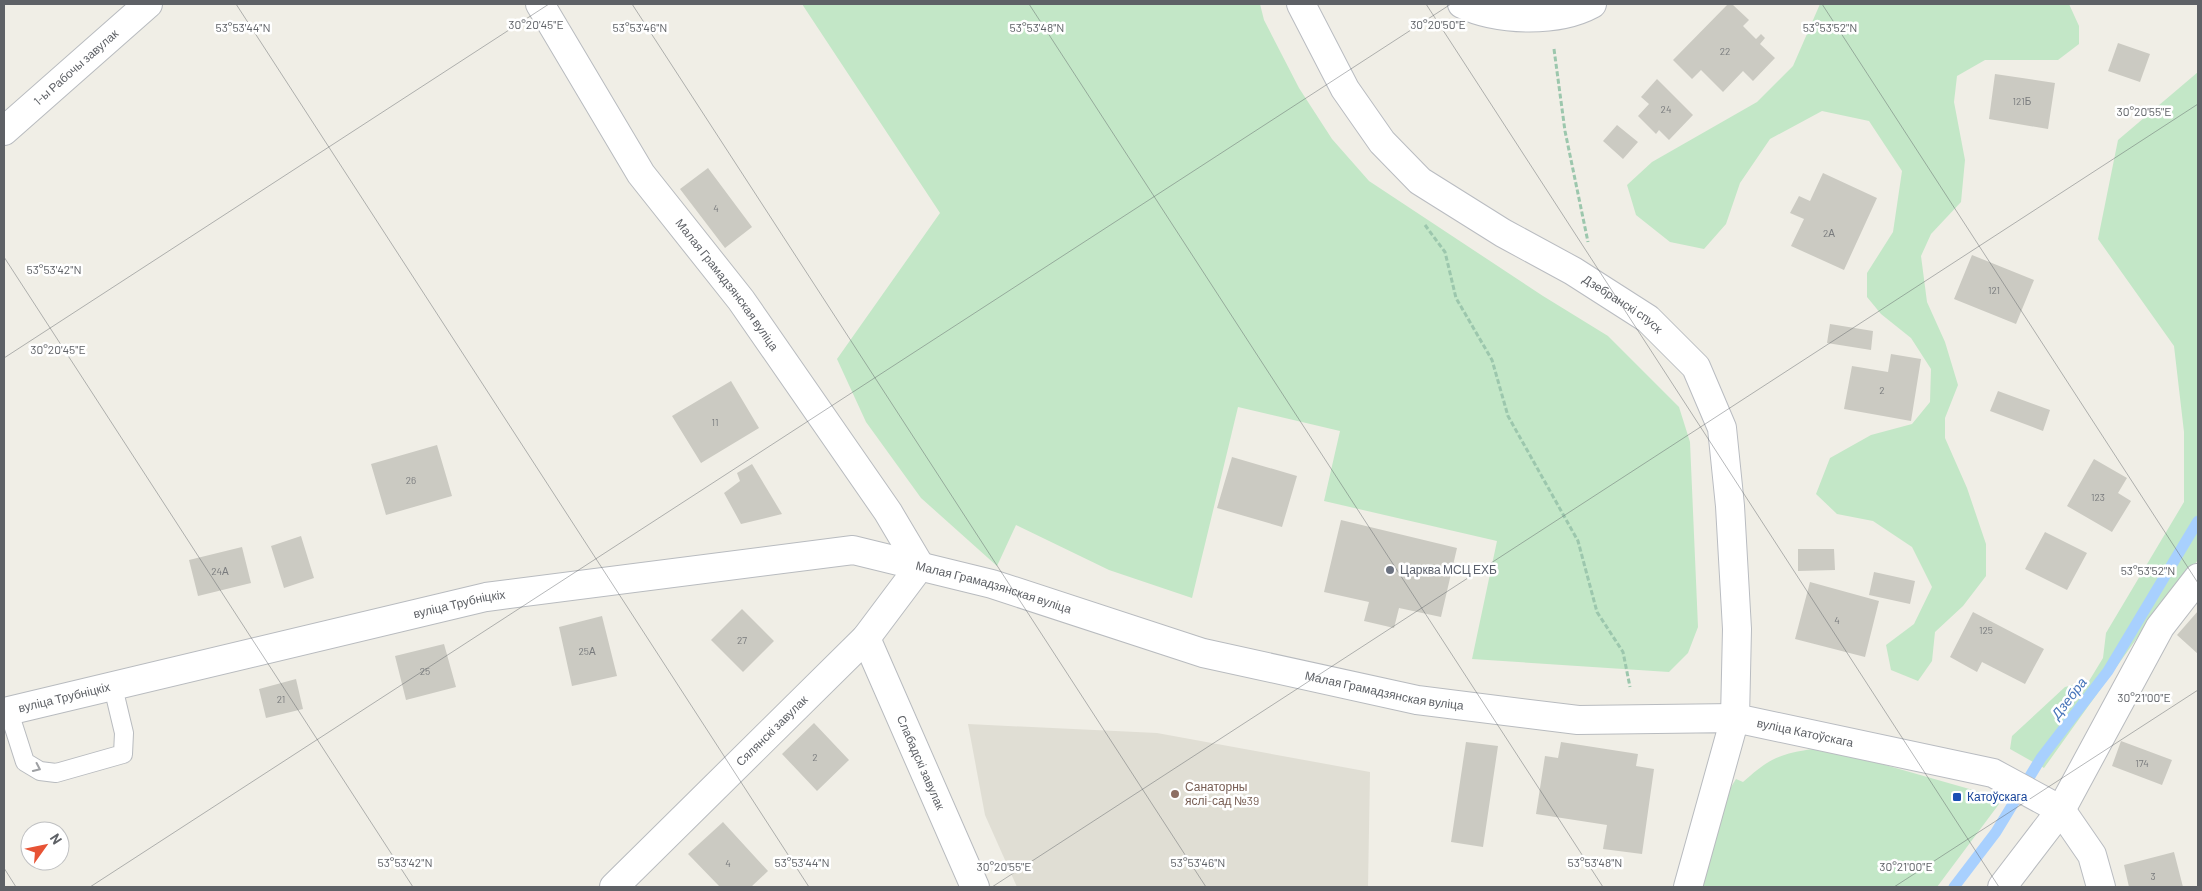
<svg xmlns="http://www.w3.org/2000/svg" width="2202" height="891" font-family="Barlow,sans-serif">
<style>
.education{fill:#e0ded4}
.green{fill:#c3e7c7}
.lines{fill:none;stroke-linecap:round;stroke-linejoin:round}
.stream{stroke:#a8d0fe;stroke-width:11}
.building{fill:#cbcac2}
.lane-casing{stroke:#b8bbbf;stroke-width:20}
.street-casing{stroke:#b8bbbf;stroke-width:30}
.secondary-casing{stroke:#b9bcc1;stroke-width:30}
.path{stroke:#9cc7ad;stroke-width:3;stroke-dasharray:5 2.5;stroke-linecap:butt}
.lane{stroke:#fff;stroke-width:18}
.street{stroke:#fff;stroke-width:28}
.secondary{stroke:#fff;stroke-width:28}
.oneway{stroke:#9ea0a3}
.ticks{fill:none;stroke:#5e6166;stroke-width:1;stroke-opacity:0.45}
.worship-dot{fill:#6b7280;stroke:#fff;stroke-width:2}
.education-dot{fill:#8d6e63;stroke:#fff;stroke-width:2}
.transit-dot{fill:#1a4fb4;stroke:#fff;stroke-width:2}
.labels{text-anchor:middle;stroke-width:5;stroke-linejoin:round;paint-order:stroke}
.number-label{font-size:10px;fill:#797b7d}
.street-label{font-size:12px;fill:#5e6166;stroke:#fff}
.worship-label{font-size:12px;fill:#5b616d;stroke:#fff;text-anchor:start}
.education-label{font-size:12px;fill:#785e54;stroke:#fff;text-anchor:start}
.transit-label{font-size:12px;fill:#164399;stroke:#fff;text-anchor:start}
.water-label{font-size:14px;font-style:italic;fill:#4674b9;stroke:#fff}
.ticks-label{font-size:12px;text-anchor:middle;fill:#5e6166;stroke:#fff;stroke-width:5;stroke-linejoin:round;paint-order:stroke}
</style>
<rect width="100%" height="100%" fill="#f0eee6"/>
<path class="education" d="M 968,724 L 1157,733 L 1370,772 L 1368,887 L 1017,887 L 985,815 Z"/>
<path class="green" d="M 802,4 L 1260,4 L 1264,20 L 1299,88 L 1332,139 L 1369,181 L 1543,296 L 1608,336 L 1679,407 L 1690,442 L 1698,627 L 1688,653 L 1669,672 L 1472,659 L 1497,541 L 1324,501 L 1340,431 L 1238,407 L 1192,598 L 1109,570 L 1016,525 L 997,566 L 921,498 L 866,422 L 837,359 L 940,213 Z
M 1820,4 L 2069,4 L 2079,26 L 2079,44 L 2058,60 L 1985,60 L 1957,76 L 1954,102 L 1965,160 L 1961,202 L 1931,234 L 1921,256 L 1927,302 L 1945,342 L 1958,385 L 1945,418 L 1945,438 L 1967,488 L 1986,544 L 1986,576 L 1963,606 L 1935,632 L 1932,661 L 1918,681 L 1891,670 L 1886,645 L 1914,624 L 1932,587 L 1912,547 L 1873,521 L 1837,514 L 1816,494 L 1830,458 L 1871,435 L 1912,424 L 1930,402 L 1931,369 L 1911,338 L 1881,314 L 1867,297 L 1867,273 L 1893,232 L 1902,171 L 1869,121 L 1822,111 L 1770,139 L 1740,183 L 1726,224 L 1704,249 L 1670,242 L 1636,215 L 1627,185 L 1652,162 L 1757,102 L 1793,66 Z
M 2198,72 L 2198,560 L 2150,620 L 2044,768 L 2010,749 L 2012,736 L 2065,687 L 2089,681 L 2103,658 L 2106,633 L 2184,502 L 2184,432 L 2174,346 L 2098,239 L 2118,140 Z
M 1813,749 L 1836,751 L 1987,794 L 1999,804 L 1937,887 L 1698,887 L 1723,800 L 1736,779 L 1743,782 C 1769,759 1778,754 1813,749 Z"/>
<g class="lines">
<path class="stream" d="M 1954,887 L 1996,832 L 2041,758 L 2108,671 L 2198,521"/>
</g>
<path class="building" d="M 1728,4 L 1732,4 L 1749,20 L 1743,26 L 1756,39 L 1761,34 L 1765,38 L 1760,44 L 1775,58 L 1753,81 L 1743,71 L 1723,92 L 1701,70 L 1692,79 L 1673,60 Z
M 2118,43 L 2150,54 L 2140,82 L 2108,71 Z
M 1995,74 L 2055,83 L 2048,129 L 1989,119 Z
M 1657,79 L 1693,115 L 1669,140 L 1659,130 L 1656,134 L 1638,116 L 1649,104 L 1641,97 Z
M 1617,125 L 1638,142 L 1623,159 L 1603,141 Z
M 708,168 L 752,227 L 725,248 L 680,189 Z
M 1823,173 L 1877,198 L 1844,270 L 1791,246 L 1804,219 L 1790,213 L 1799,196 L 1810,201 Z
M 1972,255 L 2034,280 L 2016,324 L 1954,299 Z
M 1830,324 L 1873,331 L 1871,350 L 1827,343 Z
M 1891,354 L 1921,359 L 1911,421 L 1844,409 L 1852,366 L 1888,372 Z
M 731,381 L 759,428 L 701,463 L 672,416 Z
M 1998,391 L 2050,410 L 2043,431 L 1990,411 Z
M 437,445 L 452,496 L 386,515 L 371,464 Z
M 1232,457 L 1297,476 L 1282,527 L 1217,508 Z
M 2094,459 L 2127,478 L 2118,493 L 2131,501 L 2112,532 L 2067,506 Z
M 752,464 L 782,514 L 741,524 L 724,493 L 740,481 L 737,473 Z
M 1341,520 L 1457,548 L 1441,617 L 1399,608 L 1394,628 L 1364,621 L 1369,602 L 1324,592 Z
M 2045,532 L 2087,553 L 2067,590 L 2025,569 Z
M 301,536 L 314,578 L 284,588 L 271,546 Z
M 242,547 L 251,583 L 198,596 L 189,560 Z
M 1798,549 L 1834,549 L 1835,570 L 1798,571 Z
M 1874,572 L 1915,581 L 1910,604 L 1869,595 Z
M 1810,582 L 1879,601 L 1865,657 L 1795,639 Z
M 742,609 L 774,641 L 743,672 L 711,640 Z
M 2198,611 L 2198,654 L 2177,635 Z
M 1973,612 L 2044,649 L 2025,684 L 1982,662 L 1977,672 L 1950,657 Z
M 602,616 L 617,676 L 572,686 L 559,627 Z
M 444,644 L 456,687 L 406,700 L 395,656 Z
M 296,679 L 303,709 L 266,718 L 259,689 Z
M 814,723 L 849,760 L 817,791 L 782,754 Z
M 2121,741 L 2172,760 L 2162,785 L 2112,766 Z
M 1466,742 L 1498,746 L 1483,847 L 1451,842 Z
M 1561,742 L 1638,754 L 1636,766 L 1654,769 L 1642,854 L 1603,849 L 1607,825 L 1536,814 L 1545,756 L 1558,758 Z
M 723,822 L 768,871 L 751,887 L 720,887 L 688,854 Z
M 2174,852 L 2183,887 L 2129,887 L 2124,865 Z"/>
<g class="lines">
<defs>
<path id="lane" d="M 9,712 L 25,762 L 40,771 L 56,773 L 123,754 L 124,733 L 113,687"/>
<g id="street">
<path id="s1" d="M 540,4 L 641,174 L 741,300 L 888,512 L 920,566"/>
<path id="s2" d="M 4,131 L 148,4"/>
<path id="s3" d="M 866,638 L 975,887"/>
<path id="s4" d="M 4,712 L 486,597 L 853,550 L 992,584 L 1203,653 L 1417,700 L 1578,720 L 1735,718 L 1688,887"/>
<path id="s5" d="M 614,887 L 866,638 L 920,566"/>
<path d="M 2002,887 L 2061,810 L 2160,627 L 2198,578"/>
</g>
<g id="secondary">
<path id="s6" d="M 1301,4 L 1345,89 L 1382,142 L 1420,181 L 1503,233 L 1573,271 L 1648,319 L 1696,367 L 1722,428 L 1730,506 L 1737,629 L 1735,718 L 1993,773 L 2061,810 L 2092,855 L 2101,887"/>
<path d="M 1462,4 C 1497,21 1557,23 1592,4"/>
</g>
</defs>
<use href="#lane" class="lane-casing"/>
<use href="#street" class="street-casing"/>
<use href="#secondary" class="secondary-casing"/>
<path class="path" d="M 1554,49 L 1565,131 L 1588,242
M 1425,225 L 1445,252 L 1456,298 L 1492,360 L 1508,416 L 1578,541 L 1597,612 L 1623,652 L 1630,687"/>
<use href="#lane" class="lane"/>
<use href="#street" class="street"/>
<use href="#secondary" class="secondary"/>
</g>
<defs><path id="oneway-chevron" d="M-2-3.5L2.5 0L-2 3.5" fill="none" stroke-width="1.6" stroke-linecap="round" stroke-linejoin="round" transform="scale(1.25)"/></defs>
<use class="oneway" href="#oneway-chevron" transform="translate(37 768) rotate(25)"/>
<path class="ticks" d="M 236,4 L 809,887M 632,4 L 1206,887M 1029,4 L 1603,887M 1426,4 L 1999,887M 1822,4 L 2198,583M 4,257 L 413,887M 4,358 L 549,4M 4,868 L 16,887M 90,887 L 1451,4M 992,887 L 2198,104M 1894,887 L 2198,690"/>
<circle class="worship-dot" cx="1390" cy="570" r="5"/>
<circle class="education-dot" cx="1175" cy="794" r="5"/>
<rect class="transit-dot" x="1952" y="792" width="10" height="10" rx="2.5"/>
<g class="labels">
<g class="number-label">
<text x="1725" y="55">22</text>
<text x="2022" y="105">121Б</text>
<text x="1666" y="113">24</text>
<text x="716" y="212">4</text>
<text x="1829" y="237">2А</text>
<text x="1994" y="294">121</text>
<text x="1882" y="394">2</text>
<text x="715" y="426">11</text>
<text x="411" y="484">26</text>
<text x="2098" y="501">123</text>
<text x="220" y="575">24А</text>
<text x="1837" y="624">4</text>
<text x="1986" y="634">125</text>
<text x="742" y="644">27</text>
<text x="587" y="655">25А</text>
<text x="425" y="675">25</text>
<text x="281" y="703">21</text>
<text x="815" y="761">2</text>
<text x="2142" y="767">174</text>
<text x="728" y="867">4</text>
<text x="2153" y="880">3</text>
</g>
<g class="street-label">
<text dy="4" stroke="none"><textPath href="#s2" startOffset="96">1-ы Рабочы завулак</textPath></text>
<text dy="4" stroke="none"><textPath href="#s1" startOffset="338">Малая Грамадзянская вуліца</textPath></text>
<text dy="4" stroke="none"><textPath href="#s6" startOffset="452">Дзебранскі спуск</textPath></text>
<text dy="4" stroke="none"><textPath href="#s4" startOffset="1011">Малая Грамадзянская вуліца</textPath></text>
<text dy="4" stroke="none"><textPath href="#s4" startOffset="468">вуліца Трубніцкіх</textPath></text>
<text dy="4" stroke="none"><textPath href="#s4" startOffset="1416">Малая Грамадзянская вуліца</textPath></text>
<text dy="4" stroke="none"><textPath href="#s4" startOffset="62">вуліца Трубніцкіх</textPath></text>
<text dy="4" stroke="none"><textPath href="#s5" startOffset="222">Сялянскі завулак</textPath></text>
<text dy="4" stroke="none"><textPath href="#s6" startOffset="978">вуліца Катоўскага</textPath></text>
<text dy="4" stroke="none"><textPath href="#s3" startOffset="136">Слабадскі завулак</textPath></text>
</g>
<g class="worship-label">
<text x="1400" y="574">Царква МСЦ ЕХБ</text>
</g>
<g class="education-label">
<text x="1185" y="791">Санаторны<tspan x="1185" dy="14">яслі-сад №39</tspan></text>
</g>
<g class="transit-label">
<text x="1967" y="801">Катоўскага</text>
</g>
<g class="water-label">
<text transform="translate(2069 698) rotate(-52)" y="5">Дзебра</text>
</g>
</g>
<g class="ticks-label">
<text x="536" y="29">30°20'45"E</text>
<text x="1438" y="29">30°20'50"E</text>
<text x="1830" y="32">53°53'52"N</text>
<text x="243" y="32">53°53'44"N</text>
<text x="640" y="32">53°53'46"N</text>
<text x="1037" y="32">53°53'48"N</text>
<text x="2144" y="116">30°20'55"E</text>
<text x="54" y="274">53°53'42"N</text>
<text x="58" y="354">30°20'45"E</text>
<text x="2148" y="575">53°53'52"N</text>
<text x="2144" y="702">30°21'00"E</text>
<text x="405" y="867">53°53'42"N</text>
<text x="802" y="867">53°53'44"N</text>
<text x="1198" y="867">53°53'46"N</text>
<text x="1595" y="867">53°53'48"N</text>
<text x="1004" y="871">30°20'55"E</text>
<text x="1906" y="871">30°21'00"E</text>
</g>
<rect width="2202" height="891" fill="none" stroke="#5e6166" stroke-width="10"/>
<g transform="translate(45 846) rotate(57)"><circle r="24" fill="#ffffff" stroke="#bfc0c2"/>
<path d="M0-4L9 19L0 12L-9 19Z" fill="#e75335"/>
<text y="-8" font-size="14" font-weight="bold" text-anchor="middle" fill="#5e6166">N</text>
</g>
</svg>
